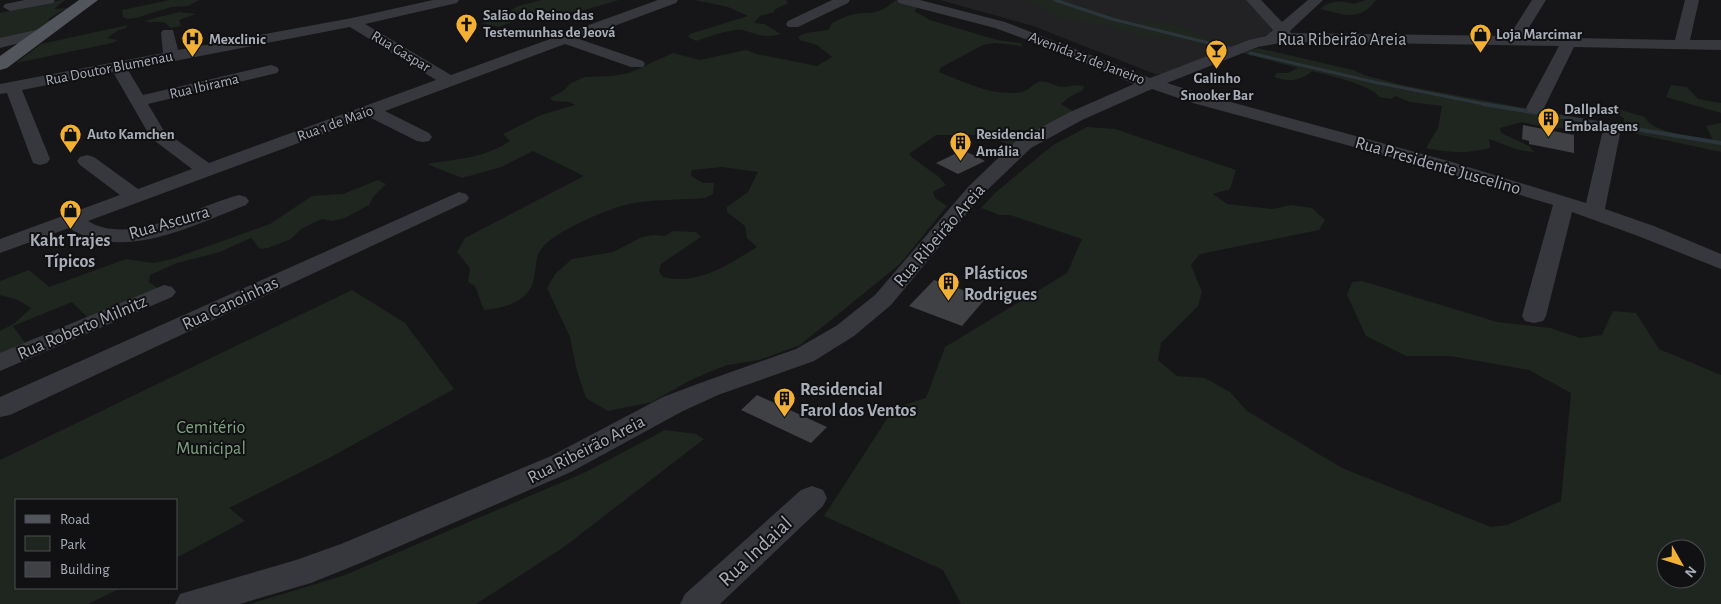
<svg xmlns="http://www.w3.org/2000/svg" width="1721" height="604" font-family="'Alegreya Sans',sans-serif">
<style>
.built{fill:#222225}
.green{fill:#1e261f;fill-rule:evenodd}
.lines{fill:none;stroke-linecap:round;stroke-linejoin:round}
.stream-far1{stroke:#2c353c;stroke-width:3}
.stream{stroke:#2c353c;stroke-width:4}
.building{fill:#404145}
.minor{fill:#37383d;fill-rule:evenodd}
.major{fill:#53555c;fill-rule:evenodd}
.labels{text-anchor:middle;stroke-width:4;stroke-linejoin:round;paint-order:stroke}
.far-poi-label{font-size:15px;font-weight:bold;fill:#a8adb8;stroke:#111113;text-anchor:start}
.far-street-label{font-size:15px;fill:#a8adb8;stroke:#111113}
.street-label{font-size:18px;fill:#a8adb8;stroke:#111113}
.poi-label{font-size:18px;font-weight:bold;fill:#a8adb8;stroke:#111113;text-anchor:start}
.park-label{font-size:18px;fill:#7fa381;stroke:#111113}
.near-street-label{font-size:21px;fill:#a8adb8;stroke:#111113}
</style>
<rect width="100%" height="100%" fill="#161618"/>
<path class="built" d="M 940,0 L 1246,0 L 1272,29 L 1270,33 L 1259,38 L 1160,74 L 1155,74 L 1033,26 Z"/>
<path class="green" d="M 61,0 L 65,0 L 54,9 L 67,8 L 48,19 L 50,20 L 37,30 L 0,41 L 0,13 Z
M 170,0 L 199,0 L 188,6 L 171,7 L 136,18 L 127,19 L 123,17 L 122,10 Z
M 541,0 L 619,0 L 588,9 L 551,16 L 542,15 L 525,17 L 499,27 L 481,23 L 499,18 L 518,6 Z
M 695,0 L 786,0 L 788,3 L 774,10 L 774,12 L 760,16 L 754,23 L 764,24 L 781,34 C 763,39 758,34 742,30 C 732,28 706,38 696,41 L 688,37 L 690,34 L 748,16 L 728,7 Z
M 896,0 L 919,6 L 914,11 L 930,20 L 997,40 L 1021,43 L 1022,46 L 995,43 L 983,45 L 940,68 L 939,72 C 965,82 993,97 1022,92 C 1028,91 1032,84 1039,82 C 1046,80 1054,86 1061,87 C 1070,87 1076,84 1084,86 L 1083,90 L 1068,98 L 1061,104 L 1076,113 L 1041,127 L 1013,144 L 1009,145 L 994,138 L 974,135 L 936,135 L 909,154 C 921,167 936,171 946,185 L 933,192 L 935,198 L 947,206 L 900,264 L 800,345 L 759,360 L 728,365 L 714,370 L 689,381 L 652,402 L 608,411 L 586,398 L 577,371 L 570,337 L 547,288 L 555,274 L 572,259 L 613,252 L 642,237 L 654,235 L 665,236 L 673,231 L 696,232 L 701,237 L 661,264 L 659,271 L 663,277 C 698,286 729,264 757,247 L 747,238 L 745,226 L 727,212 L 727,207 L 748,192 L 758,172 L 722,167 L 692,170 L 691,176 L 703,183 L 714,183 L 713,194 L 705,198 C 680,200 653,199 629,204 C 609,208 565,228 549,241 C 531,256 539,266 532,285 C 525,303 501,309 484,310 L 475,286 L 468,282 L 470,268 L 457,252 L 465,238 L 584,176 L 533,151 L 501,167 L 462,178 L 427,164 C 456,159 486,158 510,141 L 503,134 L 541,115 L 575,105 L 570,102 L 553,101 L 550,98 L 563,91 L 571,83 L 585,77 L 611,76 L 629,73 L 673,53 L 700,60 L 746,50 L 757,54 L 817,66 L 832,57 L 817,45 L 800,40 L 798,37 C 808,30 818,33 829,29 L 832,23 C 836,21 842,18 847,16 C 870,9 874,19 896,0 Z
M 1026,0 L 1063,0 L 1137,24 L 1143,21 L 1177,25 L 1226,46 L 1221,49 L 1170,37 L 1156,39 L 1142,36 L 1098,24 L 1061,19 L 1052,15 L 1044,7 Z
M 1366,0 L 1376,0 C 1359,23 1344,14 1320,9 C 1330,0 1341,0 1354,4 Z
M 180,12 L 196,14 L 179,20 L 181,26 L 171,28 L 164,22 L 144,22 L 155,18 Z
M 128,25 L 126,28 L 119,30 L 107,38 L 118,40 L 112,43 L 16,63 L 41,44 Z
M 1258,48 L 1353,70 L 1364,75 L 1406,86 L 1584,119 L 1586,134 L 1569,127 L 1553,129 L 1522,122 L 1500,128 L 1501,133 L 1529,146 L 1534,152 L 1519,150 L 1489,139 L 1490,148 C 1465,154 1451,153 1426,148 L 1438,128 L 1442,106 L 1410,102 L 1395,96 L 1391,99 L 1379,97 C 1374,86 1325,74 1312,71 C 1300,82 1288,82 1274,77 L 1277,73 L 1288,73 L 1298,68 L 1242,53 Z
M 1671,85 L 1687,87 L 1698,99 L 1721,103 L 1721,113 L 1666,97 Z
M 1621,110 L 1645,117 C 1651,133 1697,137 1713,140 L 1706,126 L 1721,123 L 1721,152 L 1623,131 L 1624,118 L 1613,112 Z
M 1087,127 L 1115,129 L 1236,170 L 1230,189 L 1213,194 L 1227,204 L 1273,209 L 1291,205 L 1312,208 L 1325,220 L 1319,230 L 1200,254 L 1191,265 L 1202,292 L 1198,306 L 1161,343 L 1158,360 L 1177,376 L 1205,378 L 1230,392 L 1247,411 L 1342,468 L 1491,527 L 1507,525 L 1561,501 L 1571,393 L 1529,370 L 1450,356 L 1406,356 L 1366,336 L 1347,295 L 1352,282 L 1362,281 L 1497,322 L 1550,328 L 1580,338 L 1602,335 L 1613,311 L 1636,313 L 1659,349 L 1721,375 L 1721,604 L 961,604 L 943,570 L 824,516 L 894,408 L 926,398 L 945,347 L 1067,273 L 1082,239 L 1010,215 L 1000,215 L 981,208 L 995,193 L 1053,145 ZM 1666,549 L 1696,549 L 1696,579 L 1666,579 Z
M 378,180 L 386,184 L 374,196 L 369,205 L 345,218 L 332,221 L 322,219 L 301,229 L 291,239 L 268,248 L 260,249 L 251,238 L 220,252 L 177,263 L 150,275 L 149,282 L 160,290 L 90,320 L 72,302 L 13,326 L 28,347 L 0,359 L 0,331 L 15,323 L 31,308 L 18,300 L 0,295 L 0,281 L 29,270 L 49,287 L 126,259 L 153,263 L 172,259 L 270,224 L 312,196 L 343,194 Z
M 352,290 L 405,323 L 454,389 L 331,457 L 229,508 L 245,521 L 176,558 L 176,500 L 16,500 L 16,588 L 121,588 L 88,604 L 0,604 L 0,460 Z
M 665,430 L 696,434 L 704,439 L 564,547 L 476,604 L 250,604 L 345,575 L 586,472 Z"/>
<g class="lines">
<path class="stream-far1" d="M 1055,0 L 1112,19 L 1229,48
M 1250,53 L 1374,82 L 1489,105"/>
<path class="stream" d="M 1483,104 L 1721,143"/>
</g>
<path class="building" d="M 1523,125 L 1574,135 L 1574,153 L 1529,144 L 1529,141 L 1522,139 Z
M 963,150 L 985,161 L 958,174 L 936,163 Z
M 934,280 L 986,298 L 962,326 L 909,306 Z
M 757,395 L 827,427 L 811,443 L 741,410 Z"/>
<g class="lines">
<path class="minor" d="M 25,0 L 55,0 L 53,3 L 10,11 L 3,7 L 5,4 Z
M 433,0 L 459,0 L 457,3 L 365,24 L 451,75 L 658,0 L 678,0 L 676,3 L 579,39 L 643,61 L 645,64 L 643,67 L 631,67 L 565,44 L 385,111 L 429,133 L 432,137 L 429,141 L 423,142 L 417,141 L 369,117 L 88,221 C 130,247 196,206 239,195 L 246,197 L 249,201 L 246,205 C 193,225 123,263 69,228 L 0,253 L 0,239 L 120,195 L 80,165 L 77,161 L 80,157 L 87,155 L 94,157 L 138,189 L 192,169 L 151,138 L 113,72 L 22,90 L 50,159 L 47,163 L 40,165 L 33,163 L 7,93 L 0,94 L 0,84 L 163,53 L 161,33 L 163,30 L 173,30 L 178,50 L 352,18 ZM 350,27 L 436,80 L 209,163 L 164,131 L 148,104 L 277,73 L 279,70 L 277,67 L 271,65 L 143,95 L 128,70 Z
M 832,0 L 850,0 L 848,3 L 798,27 L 788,27 L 786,24 L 788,21 Z
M 897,0 L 920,0 L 1005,22 L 1150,78 L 1249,40 L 1266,36 L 1273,30 L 1246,0 L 1261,0 L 1282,22 L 1308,0 L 1323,0 L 1290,31 L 1291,33 L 1509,36 L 1532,0 L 1546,0 L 1523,37 L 1675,40 L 1685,0 L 1699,0 L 1690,40 L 1721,40 L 1721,50 L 1574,47 L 1544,108 L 1541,112 L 1535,113 L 1529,112 L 1526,108 L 1559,46 L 1317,42 L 1280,43 L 1258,47 L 1167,83 L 1205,95 L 1452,162 L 1586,203 L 1602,134 L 1605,130 L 1611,129 L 1617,130 L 1620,134 L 1605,209 L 1654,226 L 1721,254 L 1721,269 L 1638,236 L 1572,212 L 1546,316 L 1543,321 L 1534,323 L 1525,321 L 1522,316 L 1553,205 L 1438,170 L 1193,103 L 1152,89 L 1082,120 L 1031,148 L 983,194 L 891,305 L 854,336 L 814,361 L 718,395 L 683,411 L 571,472 L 363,562 L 311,583 L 240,604 L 175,604 L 180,594 L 296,560 L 341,544 L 551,456 L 663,397 L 700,383 L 796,349 L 836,326 L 875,295 L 969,186 L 1017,140 L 1070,112 L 1134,84 L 1060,52 L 995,28 L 899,3 Z
M 45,28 L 50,29 L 52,32 L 50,35 L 0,48 L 0,38 Z
M 459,192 L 466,194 L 469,198 L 466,202 L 10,415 L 0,417 L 0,397 Z
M 164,285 L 172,287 L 176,292 L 172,297 L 0,371 L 0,353 Z
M 812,486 L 823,490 L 827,498 L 823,506 L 720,604 L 680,604 L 685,594 L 801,490 Z"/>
<path class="major" d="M 79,0 L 98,0 L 7,68 L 0,70 L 0,56 Z"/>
</g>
<defs>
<symbol id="church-pin" viewBox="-11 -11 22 30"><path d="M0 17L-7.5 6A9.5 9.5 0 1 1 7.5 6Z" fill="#f2b134" stroke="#111113"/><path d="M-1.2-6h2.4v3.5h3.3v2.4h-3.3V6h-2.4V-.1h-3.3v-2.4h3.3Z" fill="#111"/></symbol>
<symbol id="shop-pin" viewBox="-11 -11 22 30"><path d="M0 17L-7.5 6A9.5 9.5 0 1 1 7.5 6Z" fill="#f2b134" stroke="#111113"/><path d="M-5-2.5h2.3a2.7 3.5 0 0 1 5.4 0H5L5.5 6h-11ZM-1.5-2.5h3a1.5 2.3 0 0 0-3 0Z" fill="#111"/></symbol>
<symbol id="hospital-pin" viewBox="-11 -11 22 30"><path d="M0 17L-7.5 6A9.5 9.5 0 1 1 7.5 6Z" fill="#f2b134" stroke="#111113"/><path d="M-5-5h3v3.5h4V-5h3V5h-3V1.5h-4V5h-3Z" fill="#111"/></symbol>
<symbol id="bar-pin" viewBox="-11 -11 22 30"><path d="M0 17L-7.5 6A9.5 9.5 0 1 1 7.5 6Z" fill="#f2b134" stroke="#111113"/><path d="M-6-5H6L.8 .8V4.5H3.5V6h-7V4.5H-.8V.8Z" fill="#111"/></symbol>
<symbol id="building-pin" viewBox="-11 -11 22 30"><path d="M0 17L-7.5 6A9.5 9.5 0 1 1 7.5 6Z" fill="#f2b134" stroke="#111113"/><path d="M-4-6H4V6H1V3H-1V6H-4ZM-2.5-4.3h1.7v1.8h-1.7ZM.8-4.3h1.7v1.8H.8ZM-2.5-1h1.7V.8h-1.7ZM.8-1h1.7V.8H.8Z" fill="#111"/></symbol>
</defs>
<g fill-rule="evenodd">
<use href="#church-pin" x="454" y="12" width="25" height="34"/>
<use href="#shop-pin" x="1468" y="22" width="25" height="34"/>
<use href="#hospital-pin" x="180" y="26" width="25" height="34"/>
<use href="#bar-pin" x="1204" y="38" width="25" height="34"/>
<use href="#building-pin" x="1536" y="106" width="25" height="34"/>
<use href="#shop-pin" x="58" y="122" width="25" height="34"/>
<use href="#building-pin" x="948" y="130" width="25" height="34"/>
<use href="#shop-pin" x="58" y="198" width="25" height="34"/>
<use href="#building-pin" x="936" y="270" width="25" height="34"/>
<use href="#building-pin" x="772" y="386" width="25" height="34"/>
</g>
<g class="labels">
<g class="far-poi-label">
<text x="483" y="20">Salão do Reino das<tspan x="483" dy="17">Testemunhas de Jeová</tspan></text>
<text x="1496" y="39">Loja Marcimar</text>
<text x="209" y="44">Mexclinic</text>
<text x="1217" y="83" text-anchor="middle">Galinho<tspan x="1217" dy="17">Snooker Bar</tspan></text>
<text x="1564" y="114">Dallplast<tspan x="1564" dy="17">Embalagens</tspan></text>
<text x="87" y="139">Auto Kamchen</text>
<text x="976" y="139">Residencial<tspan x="976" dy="17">Amália</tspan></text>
</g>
<g class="far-street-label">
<text transform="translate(401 51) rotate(31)" y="5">Rua Gaspar</text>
<text transform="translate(1087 58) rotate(21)" y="5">Avenida 21 de Janeiro</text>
<text transform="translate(109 68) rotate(-11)" y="5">Rua Doutor Blumenau</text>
<text transform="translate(204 86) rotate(-13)" y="5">Rua Ibirama</text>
<text transform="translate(335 123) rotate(-20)" y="5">Rua 1 de Maio</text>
</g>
<g class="street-label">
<text x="1342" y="45">Rua Ribeirão Areia</text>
<text transform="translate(1438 165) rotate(16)" y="6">Rua Presidente Juscelino</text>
<text transform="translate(169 222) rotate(-16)" y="6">Rua Ascurra</text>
<text transform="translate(939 235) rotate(-49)" y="6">Rua Ribeirão Areia</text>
<text transform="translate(230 303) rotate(-25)" y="6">Rua Canoinhas</text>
<text transform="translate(82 327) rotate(-23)" y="6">Rua Roberto Milnitz</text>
<text transform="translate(586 449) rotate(-27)" y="6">Rua Ribeirão Areia</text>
</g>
<g class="poi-label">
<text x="70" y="246" text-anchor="middle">Kaht Trajes<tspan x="70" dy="21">Típicos</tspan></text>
<text x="964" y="279">Plásticos<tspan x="964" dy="21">Rodrigues</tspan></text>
<text x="800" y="395">Residencial<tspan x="800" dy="21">Farol dos Ventos</tspan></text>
</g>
<g class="park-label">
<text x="211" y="433">Cemitério<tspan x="211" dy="21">Municipal</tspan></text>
</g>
<g class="near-street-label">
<text transform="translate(755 551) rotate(-43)" y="7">Rua Indaial</text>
</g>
</g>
<rect x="15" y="499" width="162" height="90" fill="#111113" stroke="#4d4f55"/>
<rect x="25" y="515" width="25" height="8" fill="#53555c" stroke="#4d4f55"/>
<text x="60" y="524" font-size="15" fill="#a8adb8">Road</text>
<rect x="25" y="536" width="25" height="15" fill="#1e261f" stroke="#4d4f55"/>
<text x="60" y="549" font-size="15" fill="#a8adb8">Park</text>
<rect x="25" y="562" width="25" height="15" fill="#404145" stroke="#4d4f55"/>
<text x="60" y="574" font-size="15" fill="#a8adb8">Building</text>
<g transform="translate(1681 564) rotate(129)"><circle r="24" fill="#111113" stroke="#4d4f55"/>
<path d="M0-4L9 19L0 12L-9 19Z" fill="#f2b134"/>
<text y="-8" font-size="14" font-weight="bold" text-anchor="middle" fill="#a8adb8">N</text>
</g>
</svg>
